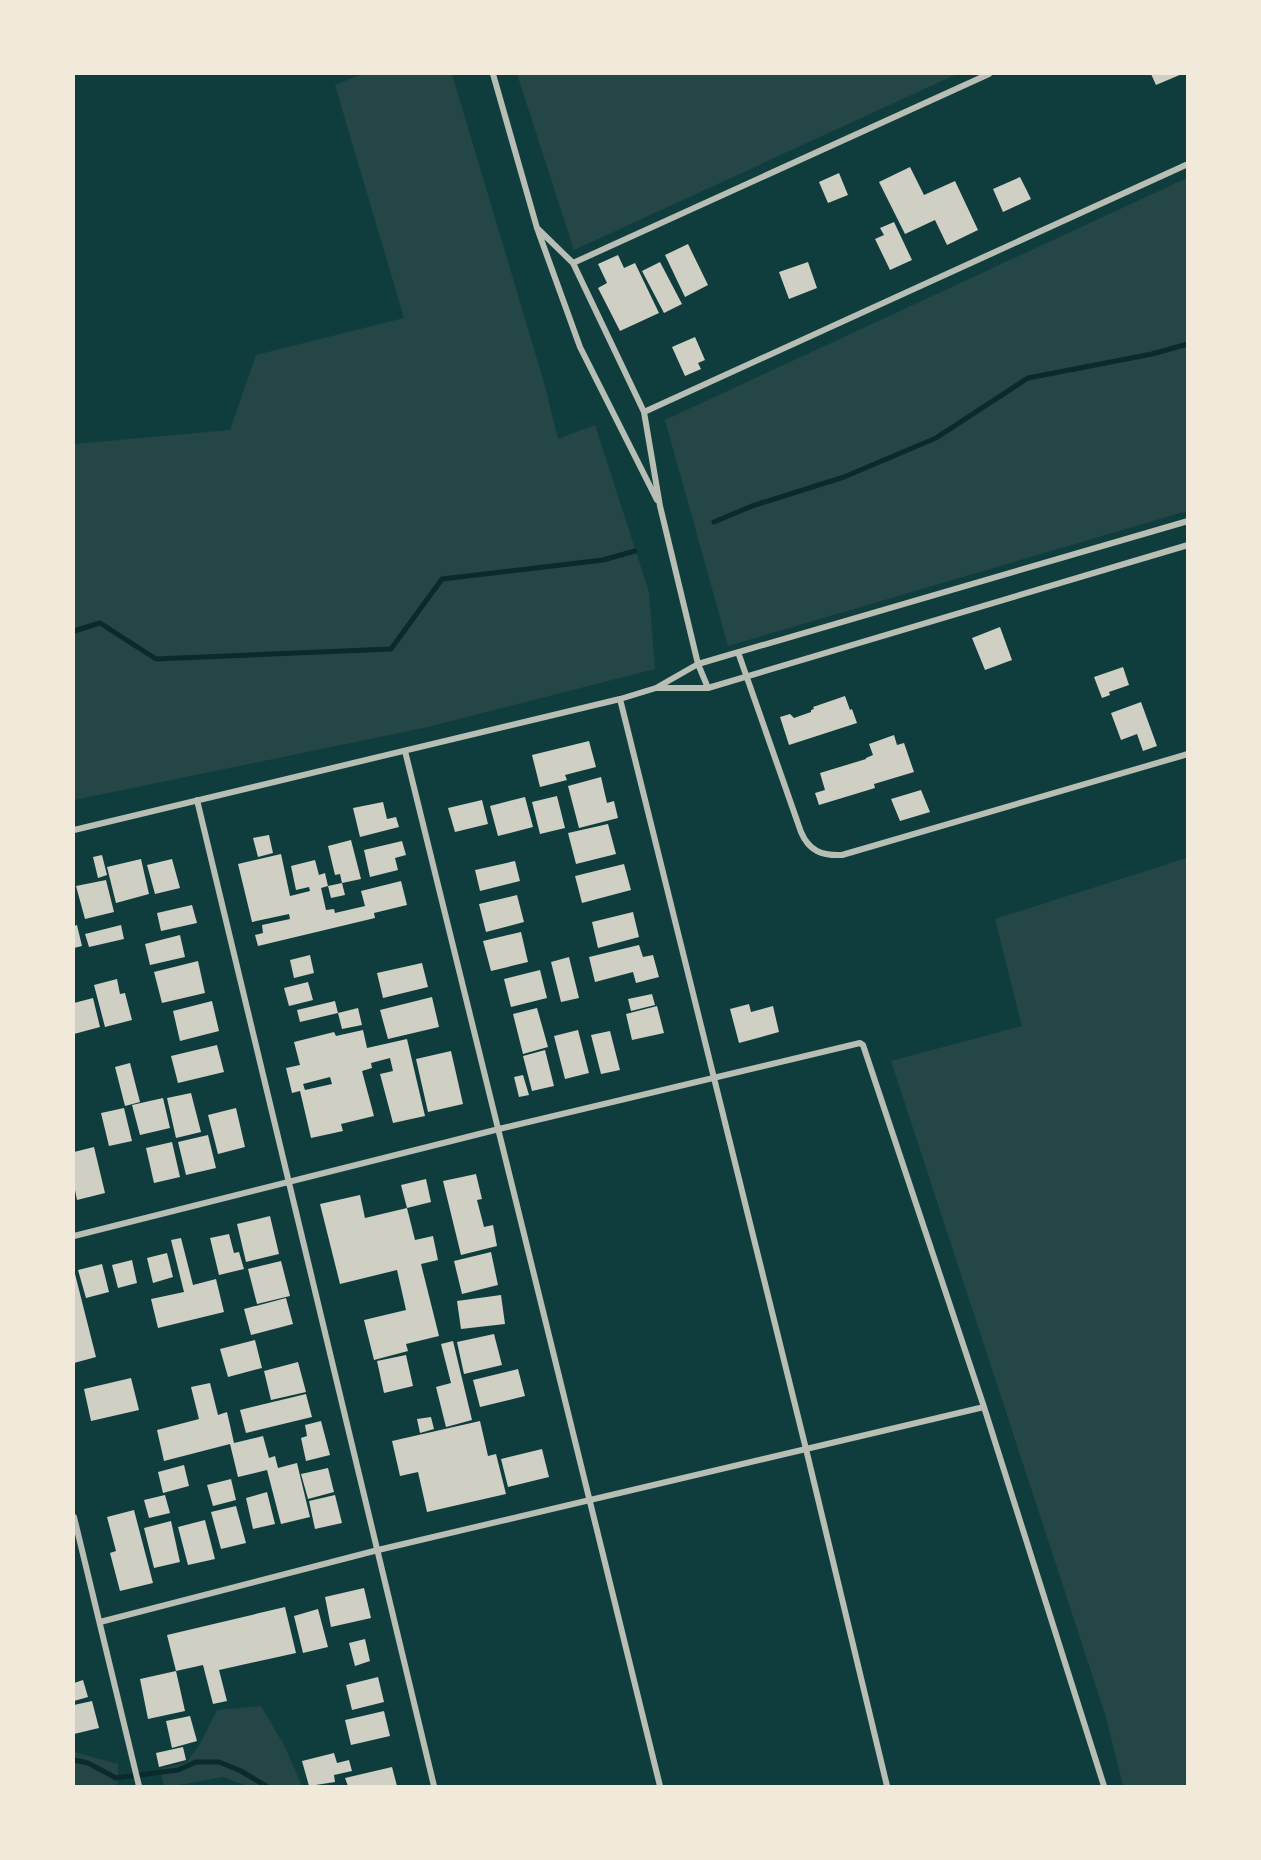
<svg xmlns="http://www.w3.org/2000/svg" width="1261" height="1860" font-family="Jost,sans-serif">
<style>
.green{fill:#244646}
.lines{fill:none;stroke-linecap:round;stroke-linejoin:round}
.stream{stroke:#0a2a2b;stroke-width:5}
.building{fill:#cfcfc3;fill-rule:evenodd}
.minor{stroke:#b8beb3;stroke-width:6}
</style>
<rect width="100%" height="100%" fill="#0f3d3e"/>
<path class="green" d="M 362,74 L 452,74 L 545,386 L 558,439 L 595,425 L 649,592 L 655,669 L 428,727 L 74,800 L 74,444 L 230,430 L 256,355 L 404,318 L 335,85 Z
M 517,74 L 957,74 L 574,250 Z
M 1187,178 L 1187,511 L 728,646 L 665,420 Z
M 1187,858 L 1187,1786 L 1123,1786 L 1106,1717 L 891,1061 L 1022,1026 L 995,919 Z
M 261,1706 L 284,1745 L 302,1786 L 247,1786 L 223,1777 L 174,1786 L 164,1786 L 160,1769 L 187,1762 L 200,1744 L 217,1710 Z
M 74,1752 L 118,1764 L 118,1786 L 74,1786 Z"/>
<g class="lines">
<path class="stream" d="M 714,522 L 752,506 L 844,477 L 936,438 L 1028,378 L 1152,354 L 1188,344
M 74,631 L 100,623 L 156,659 L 391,649 L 442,579 L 603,560 L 635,551
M 74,1760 L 88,1763 L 116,1778 L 178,1770 L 196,1762 L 219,1762 L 241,1771 L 266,1786"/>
</g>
<path class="building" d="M 1151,74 L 1182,74 L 1156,85 Z
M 910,167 L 924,195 L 955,181 L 978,230 L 947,245 L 935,220 L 905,234 L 879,182 Z
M 839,173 L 848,195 L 828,203 L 819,182 Z
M 1020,177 L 1031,199 L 1003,212 L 993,189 Z
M 894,222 L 912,260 L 890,270 L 875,239 L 884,235 L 880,228 Z
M 688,244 L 708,285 L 685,297 L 665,255 Z
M 618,255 L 624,268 L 635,263 L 659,313 L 620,331 L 598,288 L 607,283 L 598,264 Z
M 660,262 L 682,304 L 664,313 L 642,271 Z
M 808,262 L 817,288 L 789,299 L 779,272 Z
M 695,337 L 705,360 L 698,363 L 701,369 L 685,376 L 672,347 Z
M 1000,627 L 1012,660 L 985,670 L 972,638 Z
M 1123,667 L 1129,685 L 1109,692 L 1110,695 L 1102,698 L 1094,677 Z
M 845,696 L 850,710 L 852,709 L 857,723 L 789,745 L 780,717 L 790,714 L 794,718 L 811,712 L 811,710 L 814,709 L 813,707 Z
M 1141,702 L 1157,746 L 1143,751 L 1137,734 L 1121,740 L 1111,713 Z
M 894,735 L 897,745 L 904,743 L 914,772 L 874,784 L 875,788 L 819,805 L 815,793 L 825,790 L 820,773 L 866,759 L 866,758 L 873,755 L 869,744 Z
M 589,741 L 596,767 L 565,775 L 567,780 L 540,787 L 532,755 Z
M 601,777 L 607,803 L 614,801 L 618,818 L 579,828 L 568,786 Z
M 921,790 L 930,812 L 900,821 L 891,799 Z
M 557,796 L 565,828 L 540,834 L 532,802 Z
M 525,797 L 533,827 L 498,836 L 490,806 Z
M 482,800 L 488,824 L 455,832 L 448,808 Z
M 383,802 L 387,819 L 396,817 L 399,827 L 360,837 L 353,808 Z
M 608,824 L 616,854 L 576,864 L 568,833 Z
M 269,835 L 273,853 L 258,857 L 253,838 Z
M 351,840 L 361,879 L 342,883 L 340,874 L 335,875 L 328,846 Z
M 402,841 L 406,855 L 395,858 L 398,870 L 370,877 L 364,850 Z
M 281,854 L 290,896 L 310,891 L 309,887 L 296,890 L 291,866 L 315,860 L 319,875 L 325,873 L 328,886 L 321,888 L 326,910 L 334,909 L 335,913 L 365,906 L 361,891 L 401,881 L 407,905 L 374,913 L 375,918 L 258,946 L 255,935 L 263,933 L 262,925 L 290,919 L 289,914 L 252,922 L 238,864 Z
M 102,855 L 107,875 L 98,878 L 93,857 Z
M 141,859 L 149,894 L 116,903 L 107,867 Z
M 172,859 L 180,888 L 155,894 L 147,865 Z
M 515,861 L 520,881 L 480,891 L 475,870 Z
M 624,864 L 631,890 L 582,903 L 575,876 Z
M 106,880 L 114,912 L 85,919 L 76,886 Z
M 342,883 L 345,895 L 331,898 L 328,886 Z
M 517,895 L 524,922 L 486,932 L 479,904 Z
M 192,905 L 197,923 L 161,931 L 157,913 Z
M 633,912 L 639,937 L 598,948 L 592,922 Z
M 77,925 L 82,946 L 74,948 L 74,926 Z
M 121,925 L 124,939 L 89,947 L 85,934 Z
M 521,932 L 528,962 L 491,971 L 483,941 Z
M 180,935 L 185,957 L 150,965 L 145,944 Z
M 639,945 L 643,957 L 653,955 L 659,977 L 636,983 L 633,972 L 595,982 L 589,957 Z
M 310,955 L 314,973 L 294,978 L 290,960 Z
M 569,957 L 579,998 L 561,1002 L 551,962 Z
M 198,961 L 205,993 L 162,1003 L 154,972 Z
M 422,963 L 428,987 L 383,998 L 377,973 Z
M 540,970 L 547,998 L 511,1007 L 504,979 Z
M 117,979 L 120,994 L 125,993 L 132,1020 L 105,1027 L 94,985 Z
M 308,982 L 313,1000 L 289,1006 L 284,988 Z
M 652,994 L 655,1005 L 631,1011 L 628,999 Z
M 432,997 L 439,1027 L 388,1039 L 380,1010 Z
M 93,998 L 100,1027 L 74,1034 L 74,1003 Z
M 212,1001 L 219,1031 L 180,1041 L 173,1011 Z
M 335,1001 L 338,1013 L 358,1008 L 362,1025 L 342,1029 L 338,1013 L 300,1022 L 297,1010 Z
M 749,1004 L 751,1012 L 773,1006 L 779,1032 L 739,1043 L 730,1009 Z
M 657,1006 L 664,1033 L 632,1040 L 626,1014 Z
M 537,1008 L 548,1047 L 523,1054 L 513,1014 Z
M 363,1030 L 367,1048 L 407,1039 L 425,1116 L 393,1123 L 380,1074 L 393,1071 L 390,1058 L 371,1063 L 372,1068 L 362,1071 L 374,1116 L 341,1124 L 343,1131 L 311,1138 L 300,1091 L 292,1093 L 286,1068 L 300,1065 L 294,1042 L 334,1032 L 336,1036 ZM 330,1077 L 332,1084 L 305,1090 L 303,1084 Z
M 578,1030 L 589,1073 L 565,1079 L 554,1036 Z
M 610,1031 L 620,1070 L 601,1074 L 591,1035 Z
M 217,1045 L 224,1072 L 178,1083 L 171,1056 Z
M 545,1050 L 554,1086 L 532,1091 L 523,1056 Z
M 451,1051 L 463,1104 L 428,1112 L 416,1059 Z
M 130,1063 L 140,1102 L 125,1106 L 115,1067 Z
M 523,1075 L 529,1095 L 519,1097 L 514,1077 Z
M 191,1093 L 201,1132 L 176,1138 L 167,1098 Z
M 163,1098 L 170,1128 L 140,1135 L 132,1105 Z
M 124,1108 L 132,1141 L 109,1146 L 101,1113 Z
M 236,1108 L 245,1147 L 218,1154 L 208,1115 Z
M 208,1135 L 216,1168 L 186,1175 L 178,1142 Z
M 172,1142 L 180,1177 L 154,1183 L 146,1148 Z
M 94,1147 L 105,1193 L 77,1200 L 74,1185 L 74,1152 Z
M 476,1174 L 482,1199 L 477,1200 L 484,1227 L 493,1225 L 497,1246 L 461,1255 L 443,1181 Z
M 426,1179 L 431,1202 L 407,1208 L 401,1185 Z
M 360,1195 L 365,1218 L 407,1208 L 415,1240 L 433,1236 L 438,1260 L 421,1264 L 439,1336 L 406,1344 L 408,1351 L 374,1360 L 364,1320 L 406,1310 L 397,1270 L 340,1284 L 320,1204 Z
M 270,1216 L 279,1254 L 246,1262 L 237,1224 Z
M 229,1234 L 234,1253 L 239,1252 L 244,1269 L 219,1275 L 210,1238 Z
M 181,1238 L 193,1285 L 216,1279 L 224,1312 L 158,1328 L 151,1299 L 184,1292 L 171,1240 Z
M 491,1252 L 498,1285 L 462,1294 L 454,1261 Z
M 167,1253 L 173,1277 L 153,1283 L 147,1258 Z
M 132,1260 L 137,1283 L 118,1288 L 112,1265 Z
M 281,1261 L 290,1296 L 257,1304 L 248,1269 Z
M 102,1264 L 109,1292 L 86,1298 L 78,1270 Z
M 74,1270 L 96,1357 L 74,1363 Z
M 501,1295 L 505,1324 L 461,1329 L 457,1301 Z
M 286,1298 L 293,1324 L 251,1335 L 244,1309 Z
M 494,1334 L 502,1365 L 464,1374 L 457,1342 Z
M 255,1340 L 262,1368 L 228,1377 L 220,1349 Z
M 453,1341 L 472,1420 L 446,1427 L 436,1387 L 451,1383 L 441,1344 Z
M 406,1355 L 413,1386 L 384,1393 L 377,1361 Z
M 298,1362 L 306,1392 L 271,1400 L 264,1371 Z
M 518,1369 L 525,1396 L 480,1407 L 473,1380 Z
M 131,1378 L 139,1410 L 91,1421 L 84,1389 Z
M 210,1383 L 218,1415 L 227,1412 L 234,1443 L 263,1436 L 269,1458 L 275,1456 L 278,1468 L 297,1463 L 310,1517 L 281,1524 L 267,1470 L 238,1477 L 230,1444 L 164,1461 L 157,1430 L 199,1419 L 191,1387 Z
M 306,1394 L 312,1417 L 246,1433 L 240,1410 Z
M 431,1417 L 434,1429 L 420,1433 L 417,1419 Z
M 321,1421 L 330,1455 L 306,1461 L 301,1438 L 307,1436 L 305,1425 Z
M 480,1421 L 488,1456 L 496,1454 L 506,1494 L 427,1512 L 418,1472 L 400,1476 L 392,1441 Z
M 542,1449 L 549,1477 L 508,1487 L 501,1459 Z
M 184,1465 L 189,1486 L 163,1493 L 158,1472 Z
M 328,1468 L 334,1492 L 308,1499 L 301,1474 Z
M 231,1479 L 236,1500 L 213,1506 L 207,1485 Z
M 267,1492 L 275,1524 L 253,1529 L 246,1498 Z
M 165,1495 L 170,1513 L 149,1518 L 144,1500 Z
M 335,1495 L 342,1523 L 315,1529 L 309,1501 Z
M 236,1506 L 246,1543 L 221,1549 L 211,1512 Z
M 134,1510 L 153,1583 L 120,1591 L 110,1553 L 116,1551 L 107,1517 Z
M 205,1520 L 215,1559 L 188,1565 L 178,1527 Z
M 171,1521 L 180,1562 L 154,1568 L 144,1528 Z
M 364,1588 L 371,1618 L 331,1627 L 325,1597 Z
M 285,1607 L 296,1653 L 219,1670 L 227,1701 L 213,1704 L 203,1665 L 176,1671 L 167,1635 Z
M 318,1609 L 328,1647 L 303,1653 L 294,1616 Z
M 365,1639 L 370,1661 L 355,1666 L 349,1643 Z
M 176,1671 L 185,1711 L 148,1719 L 140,1679 Z
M 378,1677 L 384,1702 L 352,1710 L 346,1685 Z
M 83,1680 L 88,1697 L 74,1701 L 74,1683 Z
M 92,1701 L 99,1728 L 74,1734 L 74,1705 Z
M 384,1711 L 390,1736 L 351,1745 L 345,1720 Z
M 190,1716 L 197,1741 L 172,1748 L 166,1721 Z
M 183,1747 L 186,1760 L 159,1767 L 156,1753 Z
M 334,1753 L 337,1763 L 349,1760 L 352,1771 L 334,1775 L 335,1782 L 309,1786 L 302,1761 Z
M 392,1767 L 397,1786 L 348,1786 L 345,1778 Z"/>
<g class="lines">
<path class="minor" d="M 493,74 L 537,228 L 580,347 L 657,500
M 537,228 L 573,263 L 644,412 L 660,506 L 698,664 L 708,688
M 573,263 L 989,74
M 644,412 L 1188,164
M 738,652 L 801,832 C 809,851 822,856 842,855 L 1188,754
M 657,688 L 708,688 L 1188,545
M 620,699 L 806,1449 L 887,1786
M 405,751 L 660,1786
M 197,800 L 434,1786
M 74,830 L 620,699 L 656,688 L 698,664 L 1188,521
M 74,1236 L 499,1129 L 860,1043 L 863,1045 L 984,1407 L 1104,1786
M 74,1517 L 139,1786
M 100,1622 L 378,1550 L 984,1407"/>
</g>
<rect width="1261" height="1860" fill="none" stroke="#f1e9da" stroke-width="150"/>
</svg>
